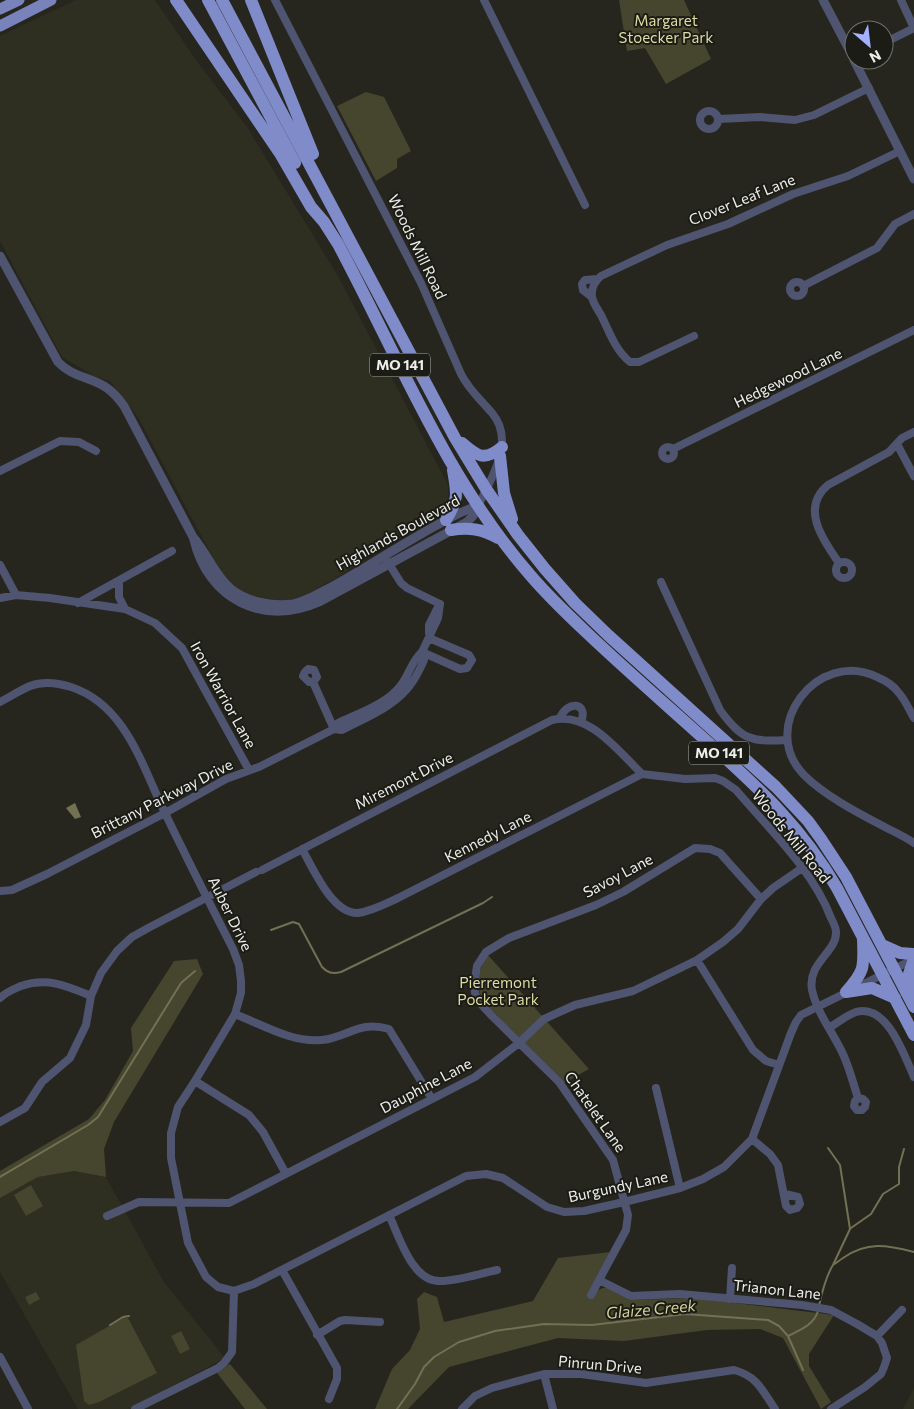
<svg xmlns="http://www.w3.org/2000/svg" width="914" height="1409" font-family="Commissioner,sans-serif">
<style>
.built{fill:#2e2e21}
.green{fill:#46452e}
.water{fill:#727154}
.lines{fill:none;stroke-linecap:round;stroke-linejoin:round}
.stream{stroke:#727154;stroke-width:2}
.minor{stroke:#4f5470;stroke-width:8}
.tertiary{stroke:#4f5470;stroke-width:9}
.primary{stroke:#7882bb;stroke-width:11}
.trunk{stroke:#808bca;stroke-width:12}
.labels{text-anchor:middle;stroke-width:4;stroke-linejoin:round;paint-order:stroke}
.shield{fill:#1c1c16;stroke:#aeaeaa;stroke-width:1}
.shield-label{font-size:14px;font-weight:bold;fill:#edede9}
.park-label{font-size:15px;fill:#dedba4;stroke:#1c1c16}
.street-label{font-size:15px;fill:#edede9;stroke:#1c1c16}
.water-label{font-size:16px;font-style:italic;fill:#d2d098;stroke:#1c1c16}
</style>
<rect width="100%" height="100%" fill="#26261f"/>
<path class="built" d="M 76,0 L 155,0 L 199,64 L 247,127 L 338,276 L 448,485 L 448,502 L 426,520 L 390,542 L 338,577 L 305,595 L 283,602 L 256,599 L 232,586 L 219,569 L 138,417 L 110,381 L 96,377 L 62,357 L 0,241 L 0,36 Z
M 74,1171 L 106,1177 L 164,1282 L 225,1358 L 129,1409 L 78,1409 L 0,1272 L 0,1198 L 38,1177 Z
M 914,1388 L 914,1409 L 903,1409 Z"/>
<path class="green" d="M 619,0 L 684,0 L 711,59 L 666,84 L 645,48 L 627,51 Z
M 366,92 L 384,97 L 411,151 L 397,159 L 397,168 L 376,181 L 337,106 Z
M 488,955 L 589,1069 L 564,1083 L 483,1001 C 474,982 478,972 488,955 Z
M 197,959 L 203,974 L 114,1122 L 104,1149 L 106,1177 L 74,1171 L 38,1177 L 0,1198 L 0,1171 L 89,1119 L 105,1100 L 133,1051 L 131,1028 L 174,961 Z
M 31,1185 L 43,1206 L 26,1216 L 14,1195 Z
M 611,1252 L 587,1294 L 593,1296 L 598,1290 L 603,1288 L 608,1288 L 631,1300 L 695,1298 L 834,1315 L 809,1354 L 809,1366 L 831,1402 L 821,1409 L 783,1338 L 760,1329 L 707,1330 L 624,1341 L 558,1338 L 449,1367 L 408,1409 L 375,1409 L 392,1369 L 410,1350 L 420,1329 L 417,1299 L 424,1292 L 437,1297 L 444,1322 L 533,1301 L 558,1258 Z
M 36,1292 L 40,1299 L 29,1305 L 25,1297 Z
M 123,1318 L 128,1318 L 157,1373 L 99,1402 L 89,1405 L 84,1401 L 76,1345 Z
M 181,1331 L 190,1349 L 180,1354 L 171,1336 Z
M 230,1364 L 267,1409 L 245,1409 L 217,1373 Z"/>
<path class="water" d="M 75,803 L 81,817 L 75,819 L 66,808 Z"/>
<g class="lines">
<path class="stream" d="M 271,930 L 293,922 L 299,924 L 322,967 C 328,973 332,974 341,972 L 483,903 L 492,897
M 828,1148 L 840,1165 L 850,1229 L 833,1265
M 0,1177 L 88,1125 L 98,1117 L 181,983 L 195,971
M 851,1228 L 871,1214 L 883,1194 L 899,1184 L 899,1167 L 904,1149
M 819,1306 C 821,1295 827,1274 833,1265 C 836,1263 840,1260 843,1258 C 867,1241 887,1245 914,1252
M 110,1325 L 123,1317 L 129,1316
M 788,1336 L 803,1370
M 397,1409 L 415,1384 L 424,1367 L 434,1357 L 459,1342 L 495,1331 L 544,1324 L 592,1325 L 685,1314 L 768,1320 L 779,1326 L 788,1336 C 800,1330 814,1325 818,1311"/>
<path class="minor" d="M 275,0 L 421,283 L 461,374 C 469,390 481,400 492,413 C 516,441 491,479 478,506
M 484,0 L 585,205
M 901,0 L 914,28
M 884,43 L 914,28
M700 120a9 9 0 1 1 18 0a9 9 0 1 1-18 0Z
M 719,119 L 760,117 L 795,120 L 814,115 L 869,88
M790 289a7 7 0 1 1 14 0a7 7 0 1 1-14 0Z
M 803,286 L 877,248 L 895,224 L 914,214
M 592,297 L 583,290 L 582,284 L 585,280 L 597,279
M 694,336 L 639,362 L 630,362 C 615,350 609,331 601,315 C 598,310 593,303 592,297 C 591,289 595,281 601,276 L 667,245 L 728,224 L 793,194 L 848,176 L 900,151
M 897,444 L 914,476
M662 453a6 6 0 1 1 12 0a6 6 0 1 1-12 0Z
M 673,449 L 914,330
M 0,471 L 60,441 L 79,442 L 96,451
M 386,559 L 401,583 L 407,588 L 440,604
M836 570a8 8 0 1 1 16 0a8 8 0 1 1-16 0Z
M 839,563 C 823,540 800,508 828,485 L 889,452 L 902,438 L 914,432
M 0,565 L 16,595
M 119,581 L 119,597 L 125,609
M 661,582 L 720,710 C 742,740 751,742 787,740
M 0,598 L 16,595 L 50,598 L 125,609 L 155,623 L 182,648 L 249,770
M 78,603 L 172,551
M 429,633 L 429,625 L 438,607
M 422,652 L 460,669 L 467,668 L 472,660 L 469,655 L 429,638
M 313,682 L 309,682 L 303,676 L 305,672 L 308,669 L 314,670 L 317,677 L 313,682 L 334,729
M 0,702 C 10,697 20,690 30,686 C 43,681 58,683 71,687 C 126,705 142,766 165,813 C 187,859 210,904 233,949 L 239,965 L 241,981 L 241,993 L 235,1014 L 195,1081 L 178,1107 L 171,1133 L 171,1158 L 188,1243 L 206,1277 L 218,1287 L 234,1291
M 560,718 C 567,700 589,702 581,722
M 914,718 C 909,710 905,699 898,692 C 893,685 884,680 877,677 C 818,648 757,727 804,775 C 824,795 856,812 881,825 C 892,831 904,836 914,843
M 334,729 L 342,730 C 367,717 397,706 413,681 C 417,675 421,667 424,660 L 422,652
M 302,849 C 313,868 332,914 358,913 C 372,911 385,904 398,898 L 642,774 L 685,779 L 715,778 L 723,781 L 736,790 C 769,829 813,870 831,918 C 833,922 836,927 836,932 C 837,952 807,963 812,990 C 817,1013 832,1031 842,1052 C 849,1066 853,1083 858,1098 L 855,1101 L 854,1106 L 857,1110 L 862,1110 L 865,1107 L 866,1102 L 863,1099 L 858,1098
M 262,870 L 552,720 C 589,711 618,751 642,774
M 1,891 L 12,890 L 47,874 L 165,813 L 226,779 L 259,767 L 334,729 L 338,723 C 359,713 387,704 401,685 C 409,675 412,660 422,652 L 438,618 L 440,604
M 697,960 L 753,1050 L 766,1061 L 779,1065
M 0,998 C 6,992 14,989 21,986 C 47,977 67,986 91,996
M 235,1014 C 263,1025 292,1043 322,1040 C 349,1037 359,1020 389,1029 L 432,1099
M 829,1028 C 837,1023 847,1015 856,1012 C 887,1003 904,1055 914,1077
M 195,1081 L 249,1115 L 263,1132 L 286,1174
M 656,1088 L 680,1188
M 0,1122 L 25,1108 L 42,1082 L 70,1058 L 86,1025 L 91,996 L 101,973 L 117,951 L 132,937 L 150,927 L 256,872
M 752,1139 L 770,1154 L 778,1165 L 786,1206 L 790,1210 L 797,1208 L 800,1204 L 798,1197 L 785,1194
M 389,1215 C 399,1236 412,1282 440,1281 C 458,1281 478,1274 497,1270
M 107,1216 L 139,1202 L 229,1203 L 475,1077 L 519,1043 L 544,1019 L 575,1005 L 633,991 L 697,960 L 723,942 L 738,929 L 761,899 L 773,888 L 802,868
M 282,1270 L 337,1368 L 337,1379 L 329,1399
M 599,1280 L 631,1296 L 680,1294 L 802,1305 L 831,1310 L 857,1324 L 877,1336 L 882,1343 L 887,1358 L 884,1367 L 881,1374 L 865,1387 L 831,1409
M 591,1295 L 626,1230 L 628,1215 L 613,1160 L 559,1082 L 492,1016 L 479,1002 L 475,993 L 474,985 L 477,966 L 486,952 L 509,938 L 596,905 L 623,892 L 695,848 L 710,849 L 720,853 L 761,899
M 730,1299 L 732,1268
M 317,1335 L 340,1321 L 345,1320 L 380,1322
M 877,1336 L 902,1310
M 0,1357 L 28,1409
M 544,1374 L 553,1409
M 135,1409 L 218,1368 L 224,1363 L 232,1352 L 234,1291 L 254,1284 L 466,1176 L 486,1174 L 503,1178 L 547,1207 L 564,1212 L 584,1211 L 624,1202 L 680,1188 L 703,1179 L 724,1167 L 752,1139 L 791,1033 L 796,1022 L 801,1015 L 914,959
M 462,1409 L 475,1396 L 492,1388 L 544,1374 L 581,1374 L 646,1383 L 734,1370 C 757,1376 762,1390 775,1409"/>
<path class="tertiary" d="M 823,0 L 854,59
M 854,60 L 914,179
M 0,256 L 58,362 C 72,377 91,377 107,388 C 114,393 119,399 124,406 L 193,537 C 207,553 215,576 231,589 C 248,602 272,607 293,604 C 308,601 321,592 335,585 C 369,566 402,544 437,525 C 450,518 463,510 478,506
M 194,540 C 208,599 263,627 319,602 L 467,522 L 473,516 L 478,506"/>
<path class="primary" d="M 0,9 L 19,0
M 0,26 L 51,0"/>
<path class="trunk" d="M 176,0 L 281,155 L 311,207 L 324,222 L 338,244 C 398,356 446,479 531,576 C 548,596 567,614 586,632 C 627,671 670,708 712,746 C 763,792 802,828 837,888 L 914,1035
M 208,0 L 295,163
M 222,0 L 455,438 L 486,489 L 518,535 L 545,569 L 575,603 L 608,635 L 776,787 L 808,821 L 821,839 L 846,877 L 914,1007
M 251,0 L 313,154
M 462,443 C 477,456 484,462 502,447
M 500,456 L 504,493 L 512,519
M 446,520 C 459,498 457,494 453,470
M 451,530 C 469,527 482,529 498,538
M 882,945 L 900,953 L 913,954
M 846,992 C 865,971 864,967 863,940
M 846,992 L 872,988 L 895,998
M 909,994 L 909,974 L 914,959"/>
</g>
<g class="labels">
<g class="shield">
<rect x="370" y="353.5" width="60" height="23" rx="4"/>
<rect x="689" y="741.5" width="60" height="23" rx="4"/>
</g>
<g class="shield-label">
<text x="400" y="370">MO 141</text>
<text x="719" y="758">MO 141</text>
</g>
<g class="park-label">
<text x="666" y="26">Margaret<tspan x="666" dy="17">Stoecker Park</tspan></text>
<text x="498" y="988">Pierremont<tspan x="498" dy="17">Pocket Park</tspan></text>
</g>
<g class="street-label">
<text transform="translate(742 200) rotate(-22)" y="5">Clover Leaf Lane</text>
<text transform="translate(417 247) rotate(64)" y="5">Woods Mill Road</text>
<text transform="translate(788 378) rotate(-26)" y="5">Hedgewood Lane</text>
<text transform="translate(398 533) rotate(-29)" y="5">Highlands Boulevard</text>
<text transform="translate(223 695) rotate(61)" y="5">Iron Warrior Lane</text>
<text transform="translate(404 781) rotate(-27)" y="5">Miremont Drive</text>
<text transform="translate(162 799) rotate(-27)" y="5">Brittany Parkway Drive</text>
<text transform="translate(488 837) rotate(-27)" y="5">Kennedy Lane</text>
<text transform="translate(791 837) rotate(51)" y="5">Woods Mill Road</text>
<text transform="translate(618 876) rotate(-28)" y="5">Savoy Lane</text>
<text transform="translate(230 914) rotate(64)" y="5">Auber Drive</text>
<text transform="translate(426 1086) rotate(-28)" y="5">Dauphine Lane</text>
<text transform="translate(595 1112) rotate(55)" y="5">Chatelet Lane</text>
<text transform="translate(618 1187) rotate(-12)" y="5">Burgundy Lane</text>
<text transform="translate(777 1290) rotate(6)" y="5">Trianon Lane</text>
<text transform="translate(600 1365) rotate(5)" y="5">Pinrun Drive</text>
</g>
<g class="water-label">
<text transform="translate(651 1309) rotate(-5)" y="6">Glaize Creek</text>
</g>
</g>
<g transform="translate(869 45) rotate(152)"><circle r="24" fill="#1c1c16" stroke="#70706a"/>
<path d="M0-4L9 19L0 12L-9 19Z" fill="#a4b1fc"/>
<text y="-8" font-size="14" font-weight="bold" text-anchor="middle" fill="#edede9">N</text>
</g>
</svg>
